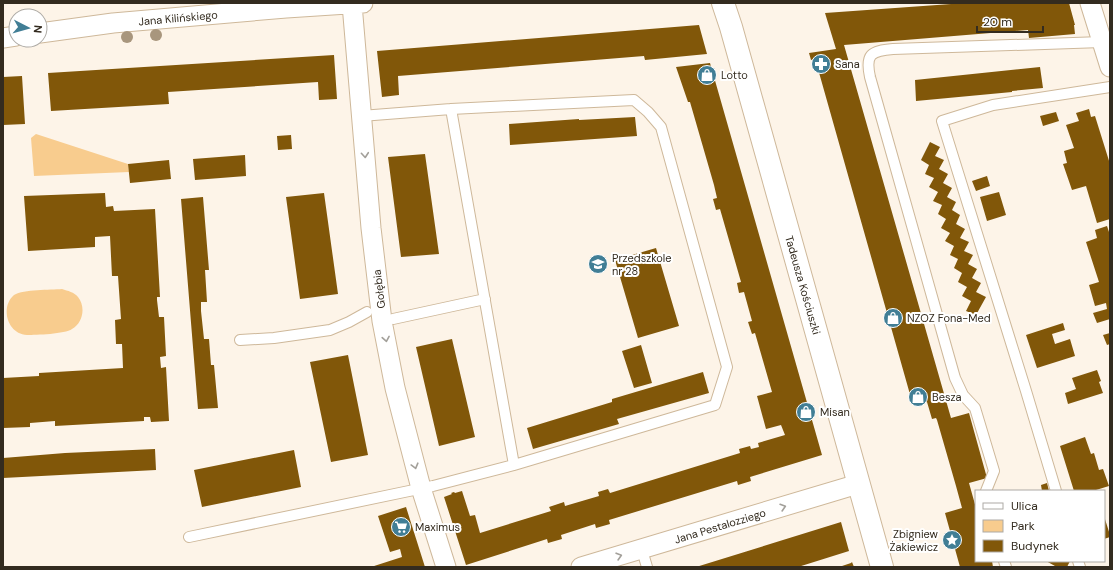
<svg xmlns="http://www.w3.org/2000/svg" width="1113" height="570" font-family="'DM Sans',sans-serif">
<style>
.green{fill:#f8cc8e}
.building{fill:#815709}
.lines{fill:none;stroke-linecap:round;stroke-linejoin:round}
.lane-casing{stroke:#ceb89a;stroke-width:12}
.street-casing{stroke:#ceb89a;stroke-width:21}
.secondary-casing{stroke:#ceb89a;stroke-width:24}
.lane{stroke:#fff;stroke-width:10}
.street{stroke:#fff;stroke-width:19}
.secondary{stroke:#fff;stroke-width:22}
.tree{fill:#a8967d}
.oneway{stroke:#a3a09a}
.labels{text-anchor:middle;stroke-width:4;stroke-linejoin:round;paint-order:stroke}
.street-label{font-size:11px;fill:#332b1f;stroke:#fff}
.poi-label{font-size:11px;fill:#332b1f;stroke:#fff;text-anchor:start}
</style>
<rect width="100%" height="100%" fill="#fdf4e8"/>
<path class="green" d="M 36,134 L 128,164 L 129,172 L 34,176 L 31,138 Z
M 62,289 C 68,291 74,292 78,297 C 86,307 83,323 72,329 C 65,334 36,335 27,335 C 7,334 0,307 14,295 C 24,289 50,290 62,289 Z"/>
<path class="building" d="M 965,3 L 1069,3 L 1075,25 L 1074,25 L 1075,34 L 1029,38 L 1028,30 L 844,45 L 951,418 L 969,413 L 987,478 L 969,483 L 976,508 L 976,561 L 992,561 L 993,567 L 960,567 L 945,513 L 962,508 L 956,486 L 937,420 L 936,418 L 932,419 L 927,402 L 913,405 L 818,69 L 815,59 L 811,60 L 809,53 L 836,49 L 825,13 Z
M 699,25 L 707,54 L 645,60 L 644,56 L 398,76 L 399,95 L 382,97 L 377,51 Z
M 334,55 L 337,99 L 319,100 L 318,82 L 168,92 L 169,104 L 51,111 L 48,73 Z
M 710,63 L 822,455 L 750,477 L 751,481 L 738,485 L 737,481 L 609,520 L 610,524 L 596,528 L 595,524 L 561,535 L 562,539 L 548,543 L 547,539 L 466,565 L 444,497 L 452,494 L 451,493 L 454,492 L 455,493 L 462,491 L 470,516 L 475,515 L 480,533 L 551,511 L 549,507 L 564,502 L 565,506 L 599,496 L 598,492 L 608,489 L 610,493 L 740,453 L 739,449 L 750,446 L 751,449 L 759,447 L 758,443 L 785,435 L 781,425 L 766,429 L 757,396 L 772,392 L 755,333 L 752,334 L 748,322 L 752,321 L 744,292 L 739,293 L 737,283 L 741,282 L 737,268 L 720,209 L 716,210 L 713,199 L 717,198 L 714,185 L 690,102 L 688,102 L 676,67 Z
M 1040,67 L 1043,88 L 1012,91 L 1012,92 L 916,101 L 915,80 Z
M 22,76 L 25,124 L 3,125 L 3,77 Z
M 1089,109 L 1091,117 L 1095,116 L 1110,164 L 1110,219 L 1097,223 L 1086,186 L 1072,190 L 1063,164 L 1067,163 L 1064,151 L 1074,148 L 1066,125 L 1079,121 L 1076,113 Z
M 1056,112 L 1059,121 L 1043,126 L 1040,116 Z
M 635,117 L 637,136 L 510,145 L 509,124 L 579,119 L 579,120 Z
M 291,135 L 292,149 L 278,150 L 277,136 Z
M 930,142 L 940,147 L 935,156 L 944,160 L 939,169 L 948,174 L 943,183 L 952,188 L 947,197 L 956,202 L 952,210 L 960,215 L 956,224 L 965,229 L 960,238 L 969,242 L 964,251 L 973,255 L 968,264 L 977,269 L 972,278 L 981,283 L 976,292 L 986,297 L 976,315 L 966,311 L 971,301 L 962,296 L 967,287 L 958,282 L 962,273 L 954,268 L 958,259 L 950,255 L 954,246 L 945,241 L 950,233 L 941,228 L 946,219 L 938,214 L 942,205 L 933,201 L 938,192 L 929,187 L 934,178 L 925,174 L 929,165 L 921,160 Z
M 425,154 L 439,254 L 401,257 L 388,157 Z
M 245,155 L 246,176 L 195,180 L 193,159 Z
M 169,160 L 171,179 L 130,183 L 128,164 Z
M 987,176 L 990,186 L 976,191 L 972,181 Z
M 999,192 L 1006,215 L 987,221 L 980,197 Z
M 105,193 L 106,207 L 113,206 L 114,211 L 155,209 L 160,297 L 157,297 L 157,300 L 159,317 L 164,317 L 166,356 L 160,357 L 161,368 L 166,367 L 169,421 L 151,422 L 150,417 L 144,417 L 144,421 L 55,426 L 55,421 L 30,423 L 30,427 L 3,428 L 3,378 L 39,376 L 39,373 L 123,368 L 122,344 L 116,344 L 115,320 L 121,319 L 118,276 L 112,276 L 110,236 L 95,237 L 95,247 L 28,251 L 24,196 Z
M 324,193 L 338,294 L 300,299 L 286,197 Z
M 203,197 L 209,270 L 205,270 L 207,302 L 201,302 L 201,311 L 204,339 L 209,339 L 211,365 L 214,365 L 218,408 L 198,409 L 181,199 Z
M 1107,226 L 1110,235 L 1110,319 L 1097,323 L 1093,313 L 1107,309 L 1106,303 L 1095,306 L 1089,285 L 1099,282 L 1086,242 L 1097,238 L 1095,230 Z
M 656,248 L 679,326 L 638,338 L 615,260 Z
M 1063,323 L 1065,330 L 1052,334 L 1055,344 L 1070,339 L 1075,356 L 1037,368 L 1026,335 Z
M 1110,333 L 1110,344 L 1107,345 L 1103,335 Z
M 452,339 L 475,437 L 439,446 L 416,347 Z
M 641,345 L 652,383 L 634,388 L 622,351 Z
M 348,355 L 368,455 L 331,462 L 310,362 Z
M 1097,370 L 1101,381 L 1099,382 L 1103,393 L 1068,404 L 1065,393 L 1076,389 L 1072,378 Z
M 703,372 L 709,393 L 617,419 L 619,424 L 533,449 L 527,428 L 612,402 L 612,399 Z
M 1085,437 L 1091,454 L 1094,453 L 1099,470 L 1103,469 L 1109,486 L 1096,490 L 1096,491 L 1074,491 L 1060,446 Z
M 155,449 L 156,470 L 3,478 L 3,458 L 65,453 Z
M 294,450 L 301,487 L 202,507 L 194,470 Z
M 1047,483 L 1049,491 L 1042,491 L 1041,485 Z
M 406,507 L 425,567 L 371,567 L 402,557 L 400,549 L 390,552 L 378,516 Z
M 1104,516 L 1110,535 L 1110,537 L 1104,539 Z
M 841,522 L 849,551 L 798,567 L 696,567 Z
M 1046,561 L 1070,561 L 1067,567 L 1054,567 L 1055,566 Z
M 852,562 L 854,567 L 839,567 L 851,563 Z"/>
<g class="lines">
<defs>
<path id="lane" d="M 451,109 L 514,465
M 393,319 L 485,299
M 240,340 L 274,338 L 330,330 L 349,322 L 367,312
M 986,491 L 994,471 L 975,408 L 963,395 L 955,378 L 870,77 C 865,54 871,51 893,49 L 1102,42
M 1056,491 L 1026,391 L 942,121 L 993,105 L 1110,87
M 189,537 L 433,486 L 514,465 L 715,405 L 727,367 L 661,127 L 648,112 L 634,100 L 451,109 L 361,116
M 642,550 L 647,567
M 1004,561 L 1006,567
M 1078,561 L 1080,567"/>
<path id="street" d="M 1090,3 L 1110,67
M 352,4 L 371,228 L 382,321 L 395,388 L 421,488 L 446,567
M 40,33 L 113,23 L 286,8 L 363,3
M 3,38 L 16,36
M 581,567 L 858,484"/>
<path id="secondary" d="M 723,3 L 731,27 L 882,567"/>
</defs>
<use href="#lane" class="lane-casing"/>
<use href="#street" class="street-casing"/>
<use href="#secondary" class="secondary-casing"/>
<use href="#lane" class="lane"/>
<use href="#street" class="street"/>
<use href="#secondary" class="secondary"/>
</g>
<g class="tree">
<circle cx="156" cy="35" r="6"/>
<circle cx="127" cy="37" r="6"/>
</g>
<defs><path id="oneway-chevron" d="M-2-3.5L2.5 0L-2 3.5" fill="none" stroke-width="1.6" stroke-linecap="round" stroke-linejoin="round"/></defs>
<g class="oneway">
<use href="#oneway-chevron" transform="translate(365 155) rotate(85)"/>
<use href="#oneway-chevron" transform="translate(386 339) rotate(80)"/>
<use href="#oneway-chevron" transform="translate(415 466) rotate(75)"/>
<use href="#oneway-chevron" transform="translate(783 507) rotate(-17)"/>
<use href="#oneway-chevron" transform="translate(619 556) rotate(-16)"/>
</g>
<defs>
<symbol id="pharmacy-disc" viewBox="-11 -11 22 22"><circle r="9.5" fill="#417e95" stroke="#fff"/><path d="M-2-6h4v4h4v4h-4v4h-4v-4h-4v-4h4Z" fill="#fff"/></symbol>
<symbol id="shop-disc" viewBox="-11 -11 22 22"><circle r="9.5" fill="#417e95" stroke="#fff"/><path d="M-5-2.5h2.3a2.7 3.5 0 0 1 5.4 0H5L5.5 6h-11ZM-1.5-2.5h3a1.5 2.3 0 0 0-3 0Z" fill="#fff"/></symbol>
<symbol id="school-disc" viewBox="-11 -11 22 22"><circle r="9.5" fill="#417e95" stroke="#fff"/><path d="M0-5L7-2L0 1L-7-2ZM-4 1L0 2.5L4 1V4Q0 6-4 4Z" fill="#fff"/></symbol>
<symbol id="supermarket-disc" viewBox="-11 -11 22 22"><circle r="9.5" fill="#417e95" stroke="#fff"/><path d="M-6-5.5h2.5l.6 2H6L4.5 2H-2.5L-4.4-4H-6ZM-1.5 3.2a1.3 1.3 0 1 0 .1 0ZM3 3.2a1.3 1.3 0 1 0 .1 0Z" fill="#fff"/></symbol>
<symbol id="sight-disc" viewBox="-11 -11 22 22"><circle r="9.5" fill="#417e95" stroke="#fff"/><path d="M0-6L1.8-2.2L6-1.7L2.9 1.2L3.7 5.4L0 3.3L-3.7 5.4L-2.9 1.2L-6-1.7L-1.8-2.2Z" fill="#fff"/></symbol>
</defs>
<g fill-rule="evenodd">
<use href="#pharmacy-disc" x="810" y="53" width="22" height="22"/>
<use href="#shop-disc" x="696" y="64" width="22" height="22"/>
<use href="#school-disc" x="587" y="253" width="22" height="22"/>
<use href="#shop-disc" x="882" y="307" width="22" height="22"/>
<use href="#shop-disc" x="907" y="386" width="22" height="22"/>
<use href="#shop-disc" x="795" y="401" width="22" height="22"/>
<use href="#supermarket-disc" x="390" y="516" width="22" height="22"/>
<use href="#sight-disc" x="941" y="529" width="22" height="22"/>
</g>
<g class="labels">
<g class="street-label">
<text transform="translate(178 18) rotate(-5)" y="4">Jana Kilińskiego</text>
<text transform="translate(803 285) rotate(74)" y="4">Tadeusza Kościuszki</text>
<text transform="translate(379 289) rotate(-97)" y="4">Gołębia</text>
<text transform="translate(720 526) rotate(-17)" y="4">Jana Pestalozziego</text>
</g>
<g class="poi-label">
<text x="835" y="68">Sana</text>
<text x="721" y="79">Lotto</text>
<text x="612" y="262">Przedszkole<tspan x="612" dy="13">nr 28</tspan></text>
<text x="907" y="322">NZOZ Fona-Med</text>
<text x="932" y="401">Besza</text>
<text x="820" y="416">Misan</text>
<text x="415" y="531">Maximus</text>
<text x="938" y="538" text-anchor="end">Zbigniew<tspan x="938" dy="13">Żakiewicz</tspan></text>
</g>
</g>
<rect width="1113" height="570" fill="none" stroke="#332b1f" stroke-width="8"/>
<rect x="975" y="490" width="130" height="72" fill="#ffffff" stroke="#adaaa5"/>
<rect x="983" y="503" width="20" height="6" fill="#ffffff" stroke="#adaaa5"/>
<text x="1011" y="510" font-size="12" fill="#332b1f">Ulica</text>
<rect x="983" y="520" width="20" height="12" fill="#f8cc8e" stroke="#adaaa5"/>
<text x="1011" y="530" font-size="12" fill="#332b1f">Park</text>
<rect x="983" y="540" width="20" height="12" fill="#815709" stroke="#adaaa5"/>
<text x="1011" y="550" font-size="12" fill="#332b1f">Budynek</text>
<g transform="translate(28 28) rotate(96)"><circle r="19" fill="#ffffff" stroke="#adaaa5"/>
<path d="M0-3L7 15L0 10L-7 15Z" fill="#417e95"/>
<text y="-6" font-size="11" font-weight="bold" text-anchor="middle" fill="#332b1f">N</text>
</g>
<path d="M977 26v6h66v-6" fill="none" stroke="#332b1f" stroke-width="2"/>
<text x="983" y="26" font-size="12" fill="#332b1f" stroke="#ffffff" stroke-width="3" paint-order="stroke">20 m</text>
</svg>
